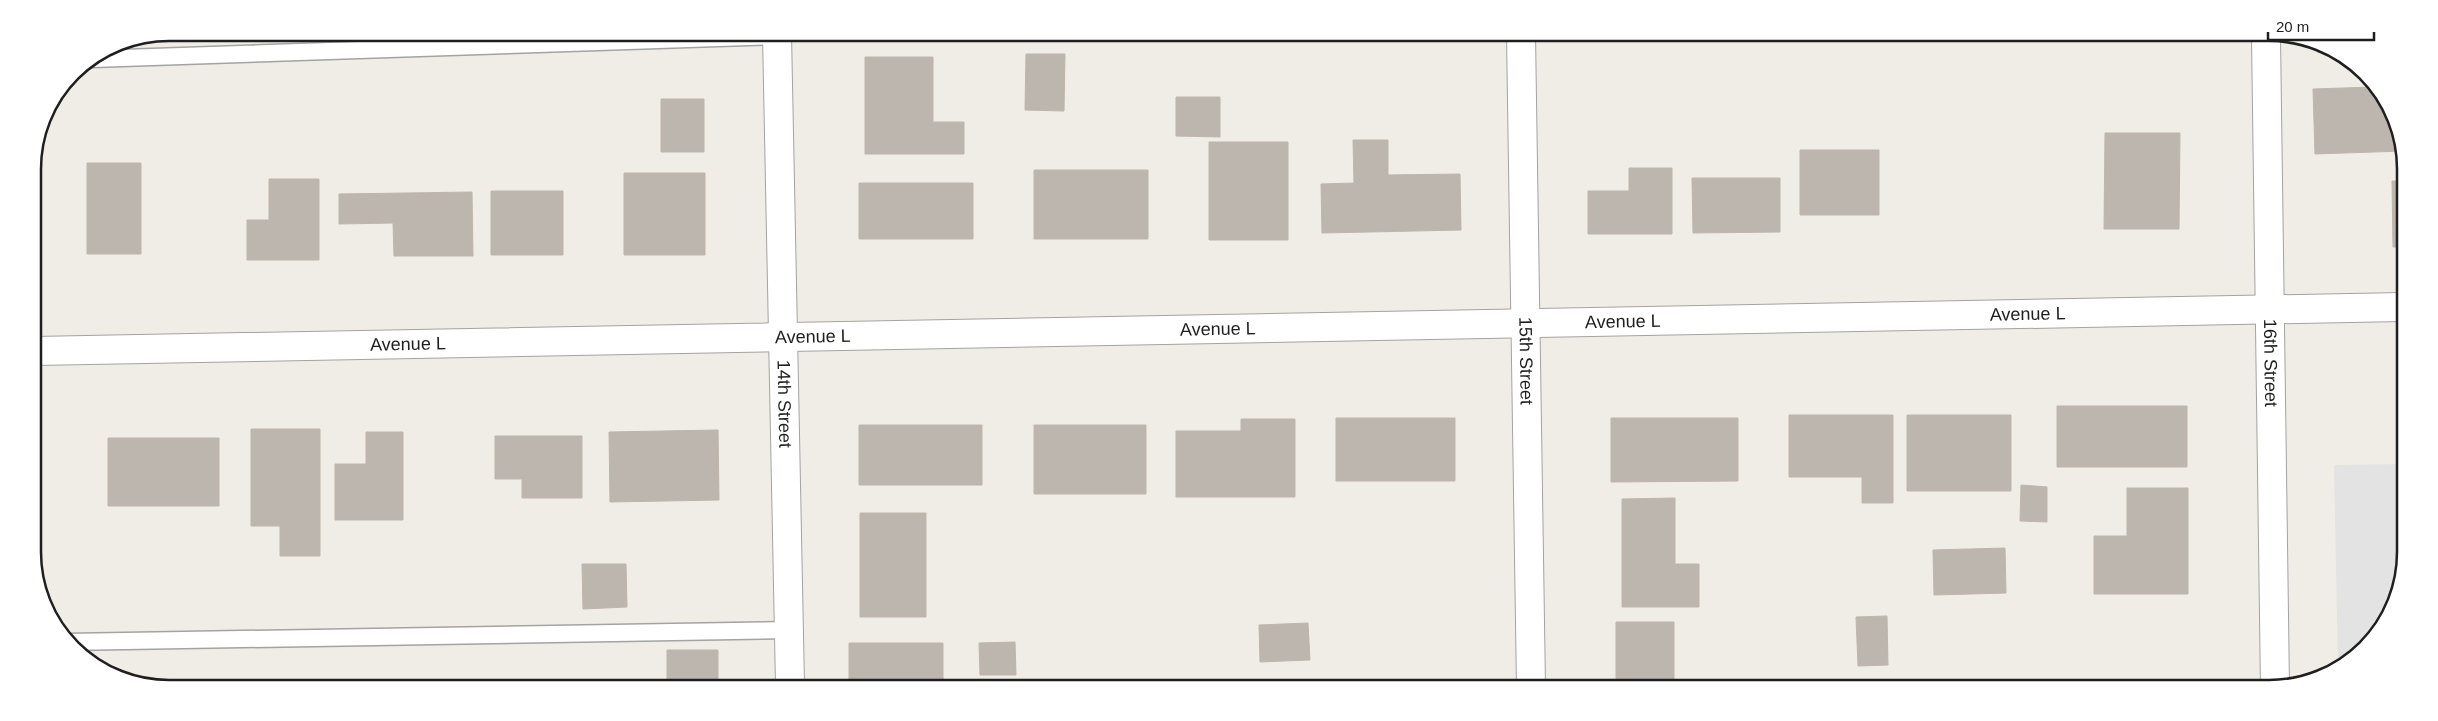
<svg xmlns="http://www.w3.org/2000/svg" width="2438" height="721" font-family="Helvetica,sans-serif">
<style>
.parking{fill:#e3e3e3}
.building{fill:#bcb6af;stroke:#c0b5aa}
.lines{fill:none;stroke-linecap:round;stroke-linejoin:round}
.lane-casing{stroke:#a3a3a3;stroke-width:19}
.street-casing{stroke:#a3a3a3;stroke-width:30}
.lane{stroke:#fff;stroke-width:16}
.street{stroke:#fff;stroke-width:28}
.labels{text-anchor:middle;stroke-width:4;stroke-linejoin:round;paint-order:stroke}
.street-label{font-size:18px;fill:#1f1f1f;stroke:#fff}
.rim{fill:none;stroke:#1f1f1f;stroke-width:2.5}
</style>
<rect width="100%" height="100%" fill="#efede6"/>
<path class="parking" d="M 2401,464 L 2401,587 L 2359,655 L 2338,668 L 2334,465 Z"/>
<path class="building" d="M 2318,45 L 2329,52 L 2318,52 Z
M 1026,54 L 1065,54 L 1064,111 L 1025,110 Z
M 865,57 L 933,57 L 933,122 L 964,122 L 964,154 L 865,154 Z
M 2373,87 L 2403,143 L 2403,151 L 2315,154 L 2313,89 Z
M 1176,97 L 1220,97 L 1220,137 L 1176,136 Z
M 661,99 L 704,99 L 704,152 L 661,152 Z
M 2105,133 L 2180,133 L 2179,229 L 2104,229 Z
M 1353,140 L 1388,140 L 1388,175 L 1460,174 L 1461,230 L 1322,233 L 1321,184 L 1354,183 Z
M 1209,142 L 1288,142 L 1288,240 L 1209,240 Z
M 1800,150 L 1879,150 L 1879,215 L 1800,215 Z
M 87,163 L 141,163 L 141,254 L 87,254 Z
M 1629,168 L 1672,168 L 1672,234 L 1588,234 L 1588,191 L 1629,191 Z
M 1034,170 L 1148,170 L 1148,239 L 1034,239 Z
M 624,173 L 705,173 L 705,255 L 624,255 Z
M 1692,178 L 1780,178 L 1780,232 L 1693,233 Z
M 269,179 L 319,179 L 319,260 L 247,260 L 247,220 L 269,220 Z
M 2392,181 L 2403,181 L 2402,247 L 2393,247 Z
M 859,183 L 973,183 L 973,239 L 859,239 Z
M 491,191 L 563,191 L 563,255 L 491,255 Z
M 472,192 L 473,256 L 394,256 L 393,223 L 339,224 L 339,194 Z
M 2057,406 L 2187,406 L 2187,467 L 2057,467 Z
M 1789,415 L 1893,415 L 1893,503 L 1862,503 L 1862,477 L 1789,477 Z
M 1907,415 L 2011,415 L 2011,491 L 1907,491 Z
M 1336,418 L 1455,418 L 1455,481 L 1336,481 Z
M 1611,418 L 1738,418 L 1738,481 L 1611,482 Z
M 1241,419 L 1295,419 L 1295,497 L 1176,497 L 1176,431 L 1241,431 Z
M 859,425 L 982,425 L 982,485 L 859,485 Z
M 1034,425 L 1146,425 L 1146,494 L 1034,494 Z
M 251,429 L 320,429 L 320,556 L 280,556 L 280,526 L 251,526 Z
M 718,430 L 719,500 L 610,502 L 609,432 Z
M 366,432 L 403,432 L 403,520 L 335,520 L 335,464 L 366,464 Z
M 495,436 L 582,436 L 582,498 L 522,498 L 522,479 L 495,479 Z
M 108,438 L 219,438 L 219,506 L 108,506 Z
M 2021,485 L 2047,487 L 2047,522 L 2020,521 Z
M 2127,488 L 2188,488 L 2188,594 L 2094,594 L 2094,536 L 2127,536 Z
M 1675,498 L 1675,564 L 1699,564 L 1699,607 L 1622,607 L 1622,499 Z
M 860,513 L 926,513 L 926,617 L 860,617 Z
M 2005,548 L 2006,593 L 1934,595 L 1933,550 Z
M 582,564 L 626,564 L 627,607 L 583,609 Z
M 1887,616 L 1888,665 L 1858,666 L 1856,617 Z
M 1616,622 L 1674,622 L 1674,687 L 1616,687 Z
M 1308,623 L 1310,660 L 1260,662 L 1259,625 Z
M 1015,642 L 1016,675 L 980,675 L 979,643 Z
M 849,643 L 943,643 L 943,686 L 849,685 Z
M 667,650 L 718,650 L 718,685 L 667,685 Z"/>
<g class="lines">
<defs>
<path id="lane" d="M 93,59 L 777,36
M 67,642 L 789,630"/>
<g id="street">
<path id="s1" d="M 777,34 L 790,685"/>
<path id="s2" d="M 1521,35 L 1531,687"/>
<path id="s3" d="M 2266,37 L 2275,688"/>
<path id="s4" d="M 34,351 L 2402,307"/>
</g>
</defs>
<use href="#lane" class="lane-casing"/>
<use href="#street" class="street-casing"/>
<use href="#lane" class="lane"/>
<use href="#street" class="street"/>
</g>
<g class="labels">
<g class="street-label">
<text dy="6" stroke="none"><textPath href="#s4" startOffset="1994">Avenue L</textPath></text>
<text dy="6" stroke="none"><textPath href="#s4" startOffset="1589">Avenue L</textPath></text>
<text dy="6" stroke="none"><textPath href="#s4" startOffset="1184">Avenue L</textPath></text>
<text dy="6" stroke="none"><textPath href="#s4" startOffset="779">Avenue L</textPath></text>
<text dy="6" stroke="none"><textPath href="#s4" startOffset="374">Avenue L</textPath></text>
<text dy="6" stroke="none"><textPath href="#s2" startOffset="326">15th Street</textPath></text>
<text dy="6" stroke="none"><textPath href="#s3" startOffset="326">16th Street</textPath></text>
<text dy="6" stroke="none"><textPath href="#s1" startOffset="370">14th Street</textPath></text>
</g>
</g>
<path d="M0 0H2438V721H0ZM169 41H2269A128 128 0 0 1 2397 169V552A128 128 0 0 1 2269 680H169A128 128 0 0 1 41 552V169A128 128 0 0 1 169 41Z" fill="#fff" fill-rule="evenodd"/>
<path class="rim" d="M169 41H2269A128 128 0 0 1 2397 169V552A128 128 0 0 1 2269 680H169A128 128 0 0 1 41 552V169A128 128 0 0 1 169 41Z"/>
<path d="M2268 32v8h106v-8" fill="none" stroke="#1f1f1f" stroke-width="2.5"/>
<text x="2276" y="32" font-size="15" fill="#1f1f1f" stroke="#ffffff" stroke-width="4" paint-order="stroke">20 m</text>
</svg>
